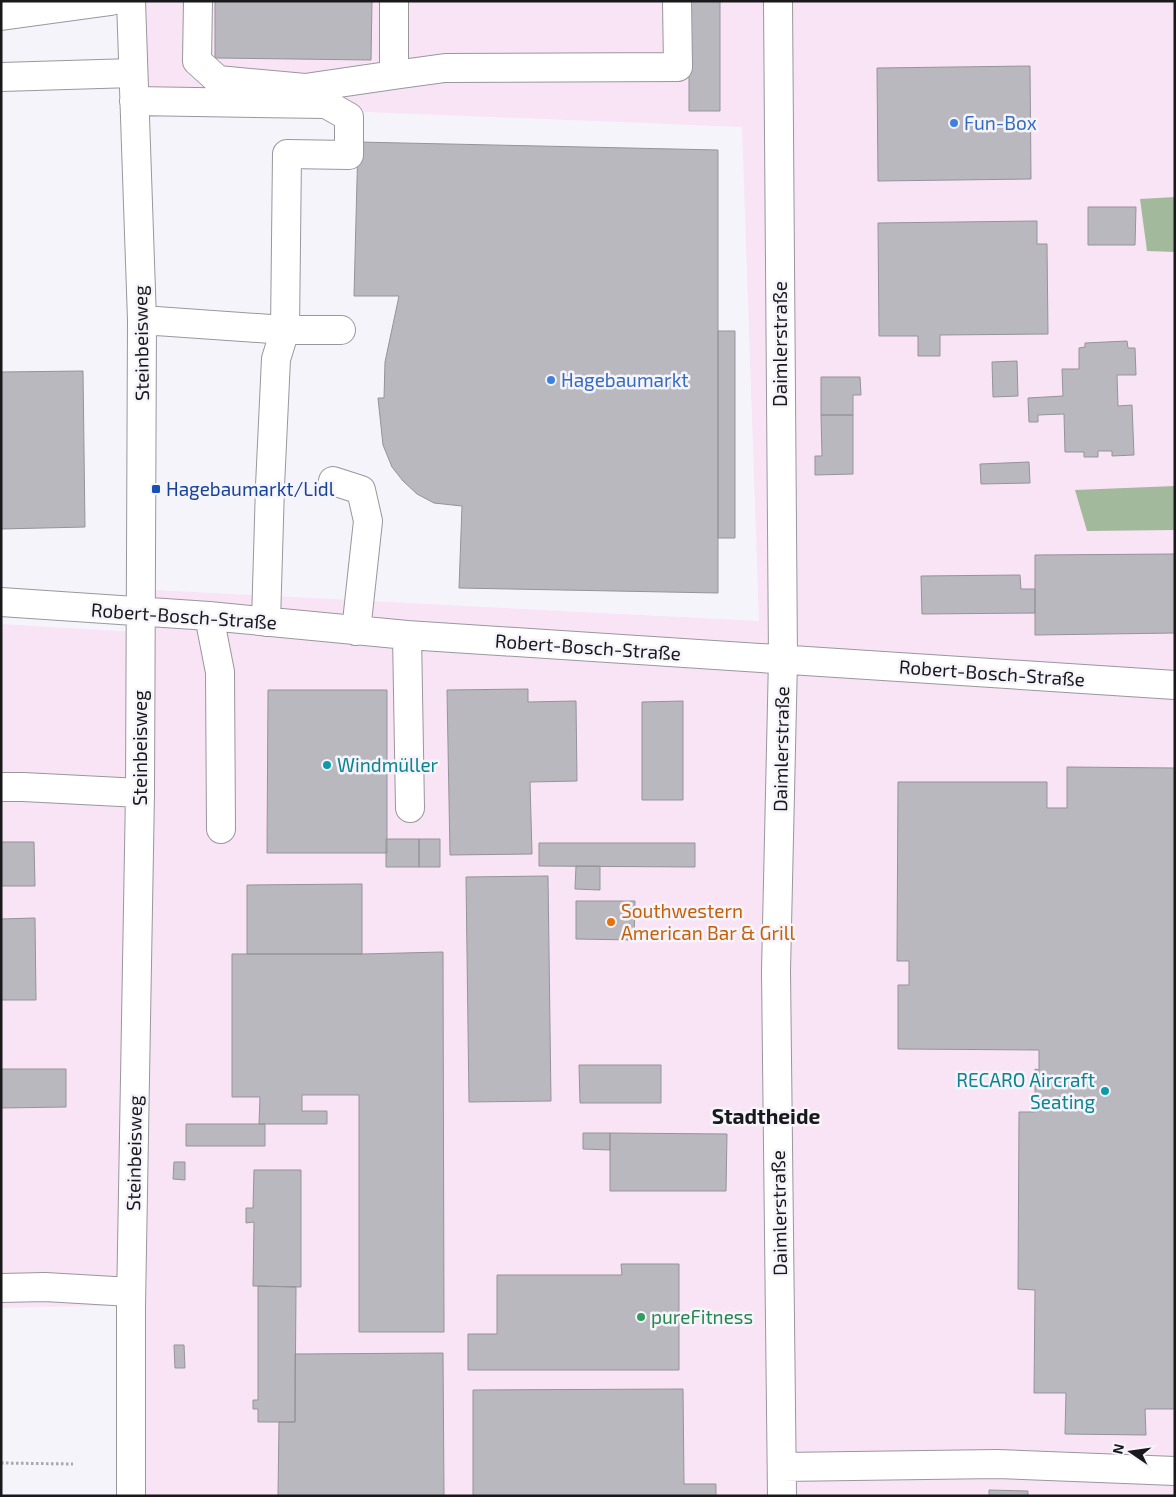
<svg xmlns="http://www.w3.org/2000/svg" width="1176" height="1497" font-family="'Exo 2',sans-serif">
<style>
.industrial{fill:#f8e4f4}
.forest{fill:#a3b99c}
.building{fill:#bab8bf;stroke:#95939a}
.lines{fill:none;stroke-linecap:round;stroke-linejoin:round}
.minor-casing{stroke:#98979e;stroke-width:30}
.path{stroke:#aaa8ae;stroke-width:3;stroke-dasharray:2.5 2.5;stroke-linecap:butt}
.minor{stroke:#fff;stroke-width:28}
.shop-dot{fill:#3f7fe0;stroke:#f6f4fb;stroke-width:2}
.transit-dot{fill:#1a4fb4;stroke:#f6f4fb;stroke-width:2}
.culture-dot{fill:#0f9aa8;stroke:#f6f4fb;stroke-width:2}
.food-dot{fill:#e8710a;stroke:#f6f4fb;stroke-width:2}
.leisure-dot{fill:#2e9e5b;stroke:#f6f4fb;stroke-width:2}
.labels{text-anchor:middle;stroke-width:5;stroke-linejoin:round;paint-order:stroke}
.shop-label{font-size:19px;fill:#366cbe;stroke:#f6f4fb;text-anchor:start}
.street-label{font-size:19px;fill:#19191b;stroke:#f6f4fb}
.transit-label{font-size:19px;fill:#164399;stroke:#f6f4fb;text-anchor:start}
.culture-label{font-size:19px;fill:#0d838f;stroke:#f6f4fb;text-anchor:start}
.food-label{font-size:19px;fill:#c56008;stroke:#f6f4fb;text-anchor:start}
.leisure-label{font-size:19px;fill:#27864d;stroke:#f6f4fb;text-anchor:start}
.quarter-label{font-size:21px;font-weight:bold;fill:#19191b;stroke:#f6f4fb}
</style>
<rect width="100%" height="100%" fill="#f6f4fb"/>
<path class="industrial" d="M 140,1 L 1175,1 L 1175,1496 L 141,1496 L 139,1305 L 1,1308 L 1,624 L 135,632 L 135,589 L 759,621 L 742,127 L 143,103 Z"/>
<path class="forest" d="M 1175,197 L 1175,252 L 1147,251 L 1140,199 Z
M 1175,486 L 1175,530 L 1087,531 L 1075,490 Z"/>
<path class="building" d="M 215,1 L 372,1 L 371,60 L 215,58 Z
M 689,1 L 720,1 L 720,111 L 689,111 Z
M 1030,66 L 1031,179 L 878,181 L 877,68 Z
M 358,142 L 718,150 L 718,593 L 459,588 L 462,506 L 434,503 L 417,494 L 403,481 L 392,467 L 383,445 L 378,398 L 384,398 L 385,362 L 399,296 L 354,296 Z
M 1088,207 L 1136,207 L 1135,245 L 1088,245 Z
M 1037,221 L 1037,244 L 1047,244 L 1048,334 L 940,335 L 940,356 L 918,356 L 918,336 L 879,336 L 878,223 Z
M 718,331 L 735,331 L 735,538 L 718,538 Z
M 1127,341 L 1128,348 L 1135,348 L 1136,375 L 1117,375 L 1118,406 L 1132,405 L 1134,455 L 1112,456 L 1112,451 L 1098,451 L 1098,457 L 1084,457 L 1084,452 L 1065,452 L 1064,414 L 1038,415 L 1038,422 L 1029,422 L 1028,398 L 1063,396 L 1062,369 L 1079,369 L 1079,348 L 1085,347 L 1085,343 Z
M 1017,361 L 1018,396 L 993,397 L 992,362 Z
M 83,371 L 85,527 L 1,529 L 1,372 Z
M 821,377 L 860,377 L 861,395 L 853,395 L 853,415 L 821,415 Z
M 821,415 L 853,415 L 853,474 L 815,475 L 815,456 L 822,456 Z
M 1029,462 L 1030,483 L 981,484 L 980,464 Z
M 1175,554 L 1175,633 L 1035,635 L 1035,555 Z
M 1020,575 L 1021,589 L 1035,589 L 1035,613 L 922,614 L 921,576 Z
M 528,689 L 528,702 L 576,701 L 577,781 L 530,782 L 532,854 L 450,855 L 447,690 Z
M 268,690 L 387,690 L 387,853 L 267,853 Z
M 683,701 L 683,800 L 642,800 L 642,702 Z
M 1067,767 L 1175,768 L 1175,1409 L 1145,1409 L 1146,1435 L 1065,1434 L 1066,1393 L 1034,1393 L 1035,1290 L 1018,1289 L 1019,1112 L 1035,1112 L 1035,1069 L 1039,1070 L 1039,1050 L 898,1049 L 898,985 L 909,985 L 909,961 L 897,961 L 898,782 L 1047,782 L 1047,808 L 1067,808 Z
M 386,839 L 419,839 L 419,867 L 386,867 Z
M 419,839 L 440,839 L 440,867 L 419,867 Z
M 1,842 L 34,842 L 35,886 L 1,886 Z
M 539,843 L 695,843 L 695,867 L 539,866 Z
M 576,866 L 600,866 L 600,890 L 575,889 Z
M 548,876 L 551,1101 L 469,1102 L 466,877 Z
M 362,884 L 362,954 L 247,954 L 247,885 Z
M 576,901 L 635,901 L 634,940 L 576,939 Z
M 35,918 L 36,1000 L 1,1000 L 1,919 Z
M 443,952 L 444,1332 L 359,1332 L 359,1095 L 302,1095 L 302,1111 L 327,1111 L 327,1124 L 259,1124 L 260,1097 L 232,1097 L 232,954 L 362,954 Z
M 579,1065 L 661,1065 L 661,1103 L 580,1103 Z
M 1,1069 L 66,1069 L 66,1107 L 1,1108 Z
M 186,1124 L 265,1124 L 265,1146 L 186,1146 Z
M 583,1133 L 610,1133 L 610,1150 L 583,1149 Z
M 610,1133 L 727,1134 L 726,1191 L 610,1191 Z
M 174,1162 L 185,1162 L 185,1180 L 173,1179 Z
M 254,1170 L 301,1170 L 301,1287 L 253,1286 L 254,1222 L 246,1223 L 246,1208 L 253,1208 Z
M 621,1264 L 679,1264 L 679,1370 L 468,1370 L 468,1334 L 497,1334 L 497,1275 L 622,1275 Z
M 258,1286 L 296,1287 L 295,1422 L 258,1422 L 258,1409 L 253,1409 L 253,1400 L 258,1400 Z
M 174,1345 L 184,1345 L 185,1368 L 175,1368 Z
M 443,1353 L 444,1496 L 278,1496 L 279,1422 L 295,1422 L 295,1354 Z
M 683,1389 L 684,1484 L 716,1484 L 716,1496 L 473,1496 L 473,1390 Z
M 989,1490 L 1028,1491 L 1028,1496 L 989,1496 Z"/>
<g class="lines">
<defs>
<path id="minor" d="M 198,1 L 197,61 L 218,80 L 305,88 L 394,75
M 394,1 L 394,75 L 445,68 L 678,67 L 677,1
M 778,1 L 783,659 L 776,971 L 782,1496
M 1,16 L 111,1
M 1,77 L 133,73
M 134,101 L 326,104 L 349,117 L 349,155 L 287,154 L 285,330 L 276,359 L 270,486 L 266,622
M 142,320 L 285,330 L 341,330
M 333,481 L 361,490 L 368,521 L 356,631
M 1,602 L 209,616 L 407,635 L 1175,685
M 209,616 L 220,672 L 221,829
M 407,635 L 410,808
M 1,787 L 23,787 L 140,793
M 1,1288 L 45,1287 L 131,1292
M 782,1467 L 997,1464 L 1175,1471
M 131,1496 L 131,1306 L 140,793 L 142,320 L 131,1"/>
</defs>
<use href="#minor" class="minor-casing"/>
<path class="path" d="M 1,1463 L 73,1464"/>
<use href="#minor" class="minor"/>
</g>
<g class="shop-dot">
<circle cx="954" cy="123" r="5"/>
<circle cx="551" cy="380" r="5"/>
</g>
<rect class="transit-dot" x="151" y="484" width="10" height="10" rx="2.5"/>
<g class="culture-dot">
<circle cx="327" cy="765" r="5"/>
<circle cx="1105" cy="1091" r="5"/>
</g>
<circle class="food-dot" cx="611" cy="922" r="5"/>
<circle class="leisure-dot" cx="641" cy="1317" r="5"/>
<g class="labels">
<g class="shop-label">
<text x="964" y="130">Fun-Box</text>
<text x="561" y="387">Hagebaumarkt</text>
</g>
<g class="street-label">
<text transform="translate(141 343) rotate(-91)" y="7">Steinbeisweg</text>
<text transform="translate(780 344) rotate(-90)" y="7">Daimlerstraße</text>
<text transform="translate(184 616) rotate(4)" y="7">Robert-Bosch-Straße</text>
<text transform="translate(588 647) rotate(4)" y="7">Robert-Bosch-Straße</text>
<text transform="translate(992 673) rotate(4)" y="7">Robert-Bosch-Straße</text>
<text transform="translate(140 748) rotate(-90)" y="7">Steinbeisweg</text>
<text transform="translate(781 749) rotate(-89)" y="7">Daimlerstraße</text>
<text transform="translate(134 1153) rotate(-89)" y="7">Steinbeisweg</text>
<text transform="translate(779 1213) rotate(-91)" y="7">Daimlerstraße</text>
</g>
<g class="transit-label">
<text x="166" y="496">Hagebaumarkt/Lidl</text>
</g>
<g class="culture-label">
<text x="337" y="772">Windmüller</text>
<text x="1095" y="1087" text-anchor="end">RECARO Aircraft<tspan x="1095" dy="22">Seating</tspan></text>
</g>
<g class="food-label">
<text x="621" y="918">Southwestern<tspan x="621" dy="22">American Bar &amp; Grill</tspan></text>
</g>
<g class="leisure-label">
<text x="651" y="1324">pureFitness</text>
</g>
<g class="quarter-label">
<text x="766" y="1124">Stadtheide</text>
</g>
</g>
<rect width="1176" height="1497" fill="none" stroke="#19191b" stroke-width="5"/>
<g transform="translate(1131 1452) rotate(283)" stroke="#f6f4fb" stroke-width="4" paint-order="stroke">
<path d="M0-4L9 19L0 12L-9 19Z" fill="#19191b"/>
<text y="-8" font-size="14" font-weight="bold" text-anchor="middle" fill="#19191b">N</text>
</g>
</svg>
